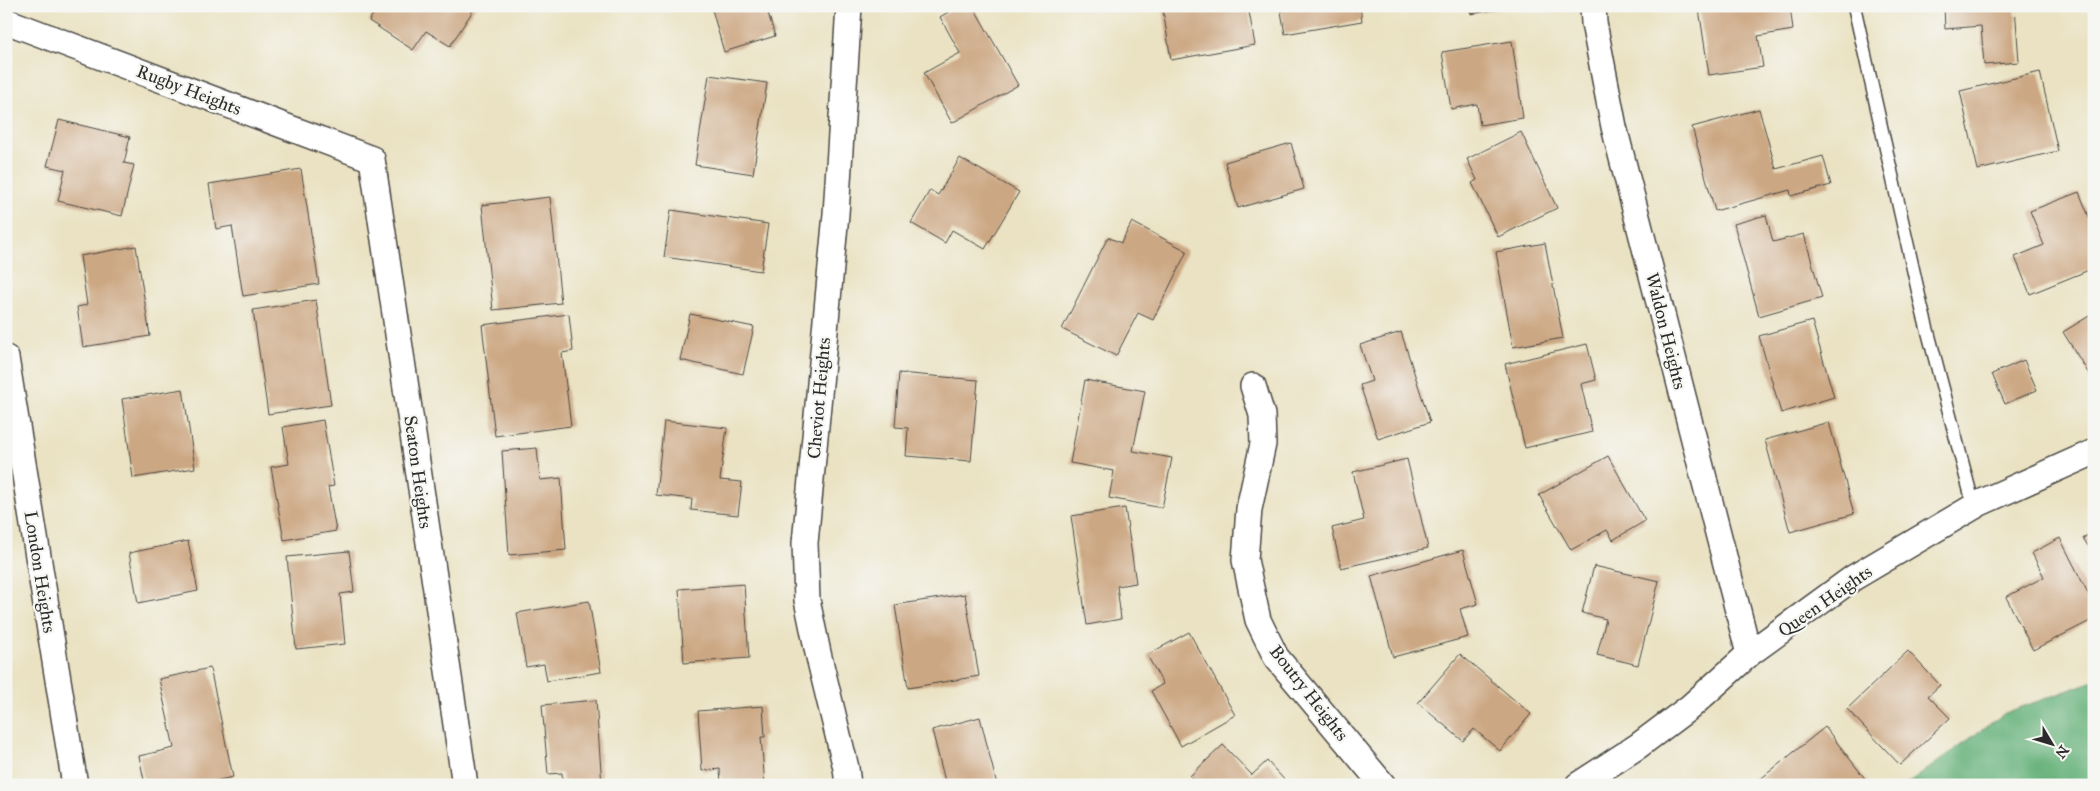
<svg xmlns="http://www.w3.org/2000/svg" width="2100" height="791" font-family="'IM FELL Great Primer',serif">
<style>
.forest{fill:#64b078;stroke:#486e52}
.building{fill:#cca783}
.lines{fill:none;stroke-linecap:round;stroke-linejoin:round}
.lane-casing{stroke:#484642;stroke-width:15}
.street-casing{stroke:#484642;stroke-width:28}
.lane{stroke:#fff;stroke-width:12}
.street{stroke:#fff;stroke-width:25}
.labels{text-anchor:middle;stroke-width:4.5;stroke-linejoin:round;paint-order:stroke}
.street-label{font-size:18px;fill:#2b2b2b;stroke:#f6f6f2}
</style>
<rect width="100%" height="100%" fill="#f6f6f2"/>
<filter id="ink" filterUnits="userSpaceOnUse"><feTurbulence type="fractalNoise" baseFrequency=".02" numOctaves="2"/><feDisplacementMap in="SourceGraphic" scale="10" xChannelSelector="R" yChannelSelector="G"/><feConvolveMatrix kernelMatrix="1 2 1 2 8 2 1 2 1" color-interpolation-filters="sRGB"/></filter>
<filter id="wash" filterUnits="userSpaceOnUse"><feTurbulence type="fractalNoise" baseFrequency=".0096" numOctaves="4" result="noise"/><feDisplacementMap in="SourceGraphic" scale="20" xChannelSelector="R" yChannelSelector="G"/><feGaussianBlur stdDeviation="1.12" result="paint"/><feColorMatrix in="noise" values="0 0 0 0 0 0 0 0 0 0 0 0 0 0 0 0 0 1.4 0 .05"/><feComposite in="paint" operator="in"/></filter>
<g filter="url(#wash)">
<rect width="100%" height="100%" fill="#eae2c2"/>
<path class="forest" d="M 2094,681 L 2094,785 L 1906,785 L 2005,713 Z"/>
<g id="blocks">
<path class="building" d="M 361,6 L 476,6 L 450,46 L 426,31 L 413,50 L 369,21 L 373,14 Z
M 711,6 L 766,6 L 775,36 L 724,52 Z
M 958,6 L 973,6 L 1018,85 L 952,123 L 924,73 L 960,53 L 940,17 Z
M 1182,6 L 1248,6 L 1255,45 L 1171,60 L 1163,10 Z
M 1280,6 L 1360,6 L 1362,21 L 1285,34 Z
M 1469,6 L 1510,6 L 1510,7 L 1471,14 Z
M 1719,6 L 1790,6 L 1793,30 L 1758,36 L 1763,67 L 1709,75 L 1699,9 Z
M 1944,6 L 2015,6 L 2019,62 L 1984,65 L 1981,26 L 1945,29 Z
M 1512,41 L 1523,118 L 1480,125 L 1477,104 L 1451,109 L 1442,52 Z
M 2040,72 L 2058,151 L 1978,170 L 1960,91 Z
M 709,75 L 767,83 L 753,174 L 695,165 Z
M 1759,109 L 1776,169 L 1823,156 L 1831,185 L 1791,196 L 1790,190 L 1715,211 L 1692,127 Z
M 59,120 L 130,137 L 124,163 L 134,165 L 122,216 L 58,201 L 65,170 L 47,166 Z
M 1521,132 L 1557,208 L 1498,237 L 1472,183 L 1477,180 L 1467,159 Z
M 1291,143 L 1304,189 L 1238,208 L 1225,162 Z
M 960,158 L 1019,192 L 985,249 L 952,230 L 945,243 L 911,223 L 930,190 L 938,195 Z
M 301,169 L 319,284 L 243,296 L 232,226 L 216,229 L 209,184 Z
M 2079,192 L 2094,229 L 2094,268 L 2030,294 L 2015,257 L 2044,245 L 2030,211 Z
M 550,197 L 561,303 L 493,310 L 482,205 Z
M 671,210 L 768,224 L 761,271 L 664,257 Z
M 1766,215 L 1773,242 L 1804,234 L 1822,298 L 1759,316 L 1734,224 Z
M 1132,222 L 1187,251 L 1153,320 L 1138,313 L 1116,356 L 1062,329 L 1108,237 L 1121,243 Z
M 1545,243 L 1563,338 L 1513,347 L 1496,252 Z
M 136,246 L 150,336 L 83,347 L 77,307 L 87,305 L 80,256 Z
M 316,300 L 331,405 L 268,414 L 253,310 Z
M 2094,313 L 2094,382 L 2063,332 Z
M 569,314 L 573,351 L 562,353 L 571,426 L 495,436 L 482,325 Z
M 690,314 L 754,327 L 743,374 L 680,360 Z
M 1812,321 L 1834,397 L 1781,413 L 1759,336 Z
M 1401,332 L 1430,422 L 1378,439 L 1360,385 L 1372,381 L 1360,345 Z
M 1587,344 L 1596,380 L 1581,384 L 1592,432 L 1525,448 L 1505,364 Z
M 2024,360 L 2037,390 L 2005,404 L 1992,374 Z
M 899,373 L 978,380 L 971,461 L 906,456 L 908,428 L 895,427 Z
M 1085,380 L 1145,391 L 1133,451 L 1172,458 L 1162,508 L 1109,498 L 1114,471 L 1070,463 Z
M 183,389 L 195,468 L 133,478 L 122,399 Z
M 323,420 L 334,486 L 328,487 L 336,531 L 284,540 L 271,467 L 289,464 L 283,427 Z
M 664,421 L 727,428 L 720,480 L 742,482 L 738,515 L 691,510 L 692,499 L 656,495 Z
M 1829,422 L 1854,514 L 1790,532 L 1765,440 Z
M 537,448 L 540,480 L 561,478 L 566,550 L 509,555 L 502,451 Z
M 1608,456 L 1645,521 L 1613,540 L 1607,530 L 1571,550 L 1539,495 Z
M 1407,459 L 1428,548 L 1341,568 L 1332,528 L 1364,520 L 1353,472 Z
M 1125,508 L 1136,583 L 1117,586 L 1121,619 L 1087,625 L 1071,516 Z
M 2094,531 L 2094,555 L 2083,538 Z
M 2060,538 L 2094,605 L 2094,619 L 2033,650 L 2006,597 L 2044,577 L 2032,553 Z
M 188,541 L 198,591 L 138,603 L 129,553 Z
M 1463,550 L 1478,604 L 1460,609 L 1468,637 L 1393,657 L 1371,576 Z
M 349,551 L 354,592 L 340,594 L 345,644 L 296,649 L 287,557 Z
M 1594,566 L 1659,581 L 1638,665 L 1597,655 L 1606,619 L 1582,613 Z
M 744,584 L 749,658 L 684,663 L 679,589 Z
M 965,594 L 979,676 L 908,688 L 895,605 Z
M 589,601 L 601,672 L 547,681 L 544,664 L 526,667 L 517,613 Z
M 1189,632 L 1235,715 L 1181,746 L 1151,691 L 1163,684 L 1147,655 Z
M 1908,651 L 1940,685 L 1928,696 L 1950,718 L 1900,765 L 1847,709 Z
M 1460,654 L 1531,714 L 1500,751 L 1474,729 L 1463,741 L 1418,703 Z
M 210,668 L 233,777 L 197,785 L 145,785 L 139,756 L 174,748 L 159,679 Z
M 596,700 L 602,785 L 563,785 L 562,773 L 548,774 L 542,705 Z
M 763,706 L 765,737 L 761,737 L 765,785 L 721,785 L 720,769 L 702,771 L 698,711 Z
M 980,717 L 997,785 L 946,785 L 932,730 Z
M 1825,727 L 1870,785 L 1753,785 Z
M 1223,745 L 1252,775 L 1267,761 L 1289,785 L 1198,785 L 1190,776 Z"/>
</g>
</g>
<g filter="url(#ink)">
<use href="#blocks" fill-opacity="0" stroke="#484642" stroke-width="1"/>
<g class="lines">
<defs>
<path id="lane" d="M 1854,6 L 1922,309 L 1974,507"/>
<path id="street" d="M 1593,6 L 1594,23 L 1614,127 L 1749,654
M 6,21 L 372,159 L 465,785
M 6,358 L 75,785
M 1253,386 L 1262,415 L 1263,444 L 1249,509 L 1245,560 L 1258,620 L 1276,657 L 1383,785
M 848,785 L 846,768 L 818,653 L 807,600 L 805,543 L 836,214 L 849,6
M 1578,785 L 1638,746 L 1690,707 L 1749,654 L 1853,578 L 1980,503 L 2094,452"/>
</defs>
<use href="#lane" class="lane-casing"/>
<use href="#street" class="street-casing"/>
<use href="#lane" class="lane"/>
<use href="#street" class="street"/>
</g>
</g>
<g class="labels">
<g class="street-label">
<text transform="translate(189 90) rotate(21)" y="6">Rugby Heights</text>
<text transform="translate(1666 331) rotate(76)" y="6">Waldon Heights</text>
<text transform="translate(819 398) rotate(-85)" y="6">Cheviot Heights</text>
<text transform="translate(418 472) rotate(82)" y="6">Seaton Heights</text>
<text transform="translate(40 572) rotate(81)" y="6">London Heights</text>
<text transform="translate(1825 601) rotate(-35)" y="6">Queen Heights</text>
<text transform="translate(1309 693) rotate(52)" y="6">Boutry Heights</text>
</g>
</g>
<rect width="2100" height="791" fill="none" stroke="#f6f6f2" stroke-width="25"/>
<g transform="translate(2052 744) rotate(128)" stroke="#f6f6f2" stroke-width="4" paint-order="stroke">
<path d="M0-4L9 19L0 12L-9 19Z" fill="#2b2b2b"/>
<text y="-8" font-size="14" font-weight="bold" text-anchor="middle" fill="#2b2b2b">N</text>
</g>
</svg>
